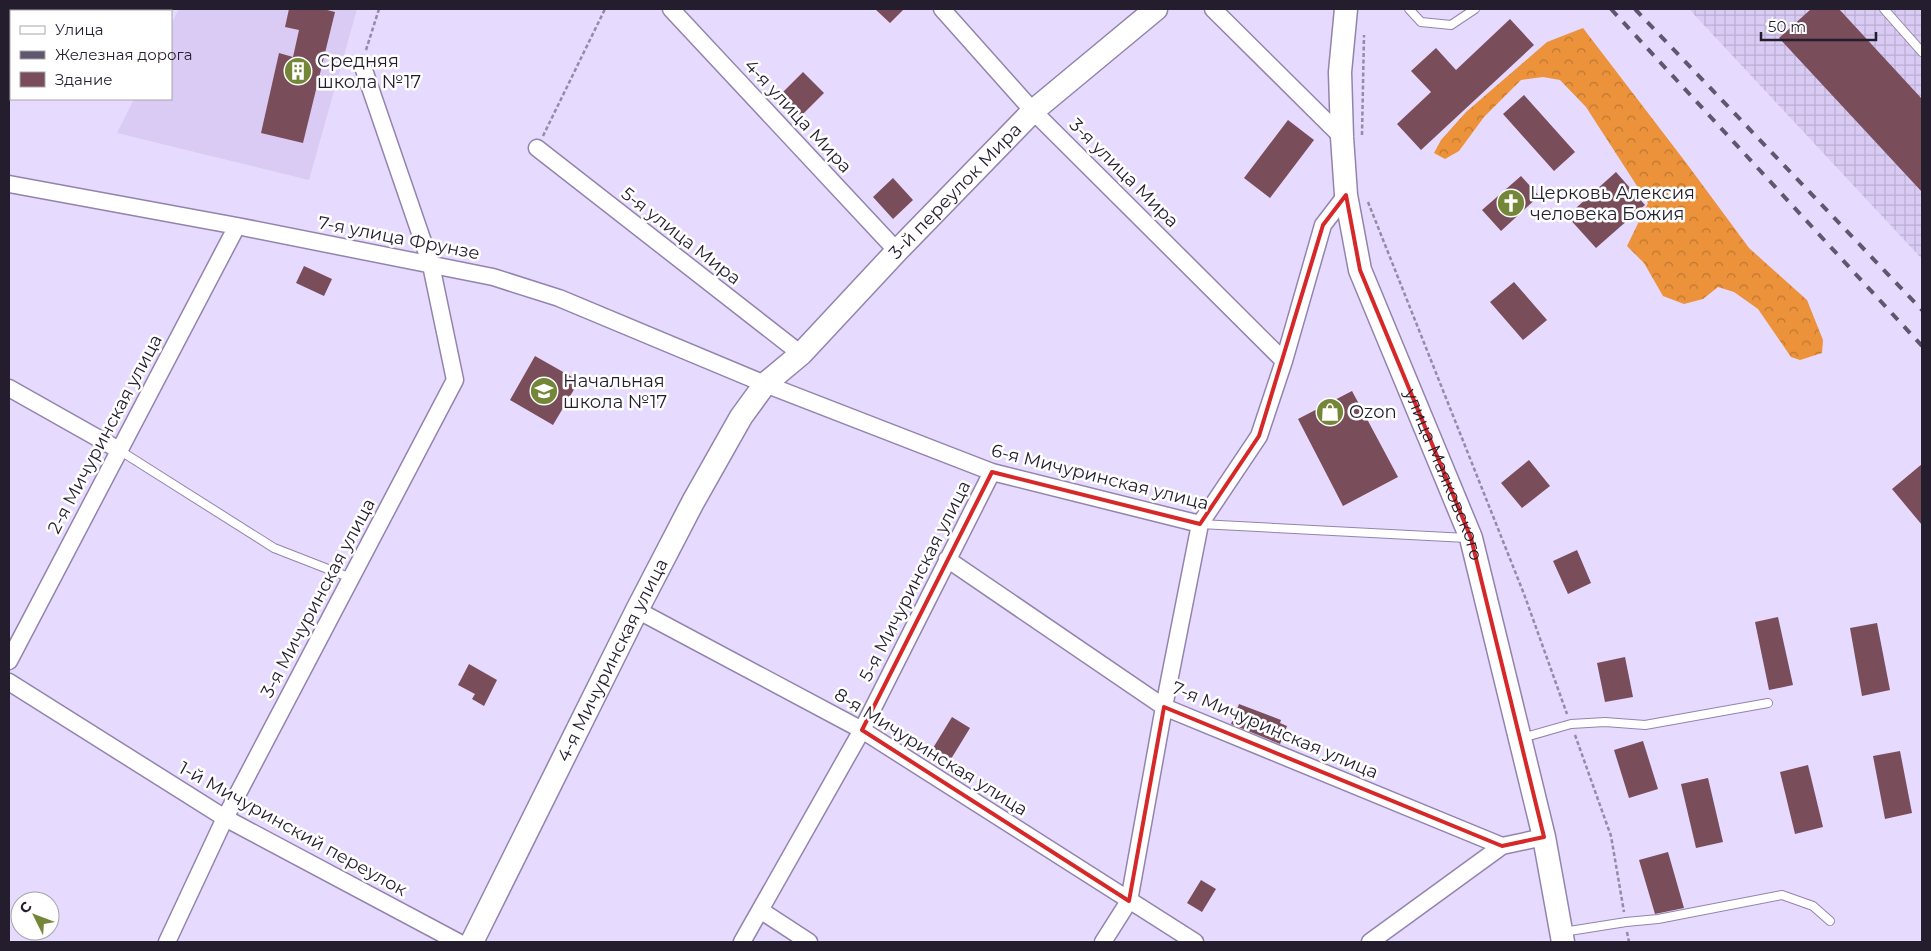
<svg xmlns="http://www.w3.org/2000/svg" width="1931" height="951" font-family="Montserrat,sans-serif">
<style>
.built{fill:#dacbf4}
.industrial{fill:url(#industrial-grid)}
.forest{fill:url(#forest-crowns)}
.building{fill:#7a4d5a}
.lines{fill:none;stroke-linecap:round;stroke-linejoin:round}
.lane-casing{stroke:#9384ad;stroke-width:10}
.street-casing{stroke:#9384ad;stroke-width:19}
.secondary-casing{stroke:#9384ad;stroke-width:25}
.path{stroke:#948ba7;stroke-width:2.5;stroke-dasharray:4 2.5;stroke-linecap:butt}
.lane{stroke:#fff;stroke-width:8}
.street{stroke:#fff;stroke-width:16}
.secondary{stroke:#fff;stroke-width:22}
.rail{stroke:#5f576e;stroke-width:4;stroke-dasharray:9 9;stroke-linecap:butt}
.marked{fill:none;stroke:#d62828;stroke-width:4;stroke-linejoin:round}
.labels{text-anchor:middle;stroke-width:5;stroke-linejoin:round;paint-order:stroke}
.poi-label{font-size:18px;fill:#231d2e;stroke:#fff;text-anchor:start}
.street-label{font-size:18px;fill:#231d2e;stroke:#fff}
</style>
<defs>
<pattern id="industrial-grid" width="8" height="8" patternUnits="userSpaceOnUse" patternTransform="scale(1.25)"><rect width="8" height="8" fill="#dacbf4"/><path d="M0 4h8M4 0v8" fill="none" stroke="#bbaed2"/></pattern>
<pattern id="forest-crowns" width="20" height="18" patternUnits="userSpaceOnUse" patternTransform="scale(1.25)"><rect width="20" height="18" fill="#eb923a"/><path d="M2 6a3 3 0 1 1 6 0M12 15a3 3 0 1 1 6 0" fill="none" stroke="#be7731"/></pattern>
</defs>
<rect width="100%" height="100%" fill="#e6dafe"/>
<path class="built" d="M 179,9 L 357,9 L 309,180 L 117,133 L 134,99 L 171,99 L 171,24 Z"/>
<path class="industrial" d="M 1689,9 L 1922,9 L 1922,259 Z"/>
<path class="forest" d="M 1583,28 L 1687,164 L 1749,248 L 1807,300 L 1823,340 L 1822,353 L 1800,360 L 1791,357 L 1758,309 L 1734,292 L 1718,287 L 1703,299 L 1684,304 L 1663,296 L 1644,263 L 1627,246 L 1648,203 L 1586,107 L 1560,80 L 1543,77 L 1521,80 L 1484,117 L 1459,151 L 1445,159 L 1434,153 L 1441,140 L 1466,112 L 1547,42 Z"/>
<path class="building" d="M 289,9 L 323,9 L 335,12 L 303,143 L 261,133 L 279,53 L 293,57 L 299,30 L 285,27 Z
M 875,9 L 904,9 L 890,23 Z
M 1811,9 L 1839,9 L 1922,99 L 1922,192 L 1779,38 Z
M 1510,19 L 1534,45 L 1421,150 L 1397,124 L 1431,92 L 1411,71 L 1436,48 L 1456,70 Z
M 803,72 L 824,93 L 801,116 L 780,95 Z
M 1524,95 L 1575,152 L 1554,171 L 1503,114 Z
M 1288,120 L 1314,140 L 1270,198 L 1244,178 Z
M 1616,172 L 1645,205 L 1596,248 L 1567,216 Z
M 1521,176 L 1539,196 L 1501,231 L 1482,210 Z
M 893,178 L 913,200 L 893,219 L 873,197 Z
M 304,266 L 332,279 L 324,296 L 296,283 Z
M 1514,282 L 1547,320 L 1523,340 L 1490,302 Z
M 535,356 L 579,381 L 553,425 L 510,400 Z
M 1352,391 L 1398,477 L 1343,506 L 1298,419 Z
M 1529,460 L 1550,486 L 1522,508 L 1501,483 Z
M 1922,464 L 1922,525 L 1892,489 Z
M 1577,550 L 1591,583 L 1568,594 L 1553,561 Z
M 1778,617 L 1793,685 L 1769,690 L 1755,622 Z
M 1877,623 L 1890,690 L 1862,696 L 1850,628 Z
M 1625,657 L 1633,697 L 1605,702 L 1597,663 Z
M 469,664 L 497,680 L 484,706 L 472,699 L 475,694 L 458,685 Z
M 1239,704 L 1281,720 L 1280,723 L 1287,726 L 1280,744 L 1231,724 Z
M 952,717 L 970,728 L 951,759 L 933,748 Z
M 1643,741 L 1658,789 L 1629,798 L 1614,750 Z
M 1900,751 L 1912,813 L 1885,819 L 1873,756 Z
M 1808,765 L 1823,827 L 1795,834 L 1780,772 Z
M 1708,778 L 1723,842 L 1696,848 L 1681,784 Z
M 1668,852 L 1684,908 L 1655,914 L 1639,860 Z
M 1201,880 L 1216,889 L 1202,912 L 1187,903 Z"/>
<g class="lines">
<defs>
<path id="lane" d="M 1409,9 L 1421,22 L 1451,25 L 1475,9
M 1884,9 L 1922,52
M 119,450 L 274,548 L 351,578
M 1200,524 L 1467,538
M 1522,738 L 1571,724 L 1605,722 L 1645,725 L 1768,703
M 1563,932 L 1626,922 L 1658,919 L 1782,895 L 1813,906 L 1830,921"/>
<path id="street" d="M 671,9 L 897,251
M 942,9 L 1033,111 L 1284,361
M 1213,9 L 1342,137
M 16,11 L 17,9
M 9,27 L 11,22
M 537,148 L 801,354
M 9,184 L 237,226 L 493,277 L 559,298 L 765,384 L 992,472 L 1200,524
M 9,388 L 119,450
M 947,559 L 1164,707 L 1502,846
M 637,610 L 862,730 L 1195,942
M 9,661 L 237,226
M 9,682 L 225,818 L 458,942
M 760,910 L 809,942
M 167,942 L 225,818 L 455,380 L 431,265 L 362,64
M 742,942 L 862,730 L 992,472
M 1103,942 L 1129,901 L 1164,707 L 1200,524 L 1259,436 L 1284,361 L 1323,225 L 1346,195
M 1370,942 L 1502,846 L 1544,837"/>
<g id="secondary">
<path id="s1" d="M 1346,9 L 1340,72 L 1342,137 L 1346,195 L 1360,270 L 1471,538 L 1544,837 L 1563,942"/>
<path id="s2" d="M 472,942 L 637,610 L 693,502 L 741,417 L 765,384 L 801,354 L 897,251 L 1033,111 L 1156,9"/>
</g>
</defs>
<use href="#lane" class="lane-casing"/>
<use href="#street" class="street-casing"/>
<use href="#secondary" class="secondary-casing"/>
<path class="path" d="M 366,50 L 379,9
M 1362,135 L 1364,35
M 543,136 L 605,9
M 1368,202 L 1524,594 L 1567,714
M 1575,735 L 1611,836 L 1624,912
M 1627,932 L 1629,942"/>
<use href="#lane" class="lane"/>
<use href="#street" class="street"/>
<use href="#secondary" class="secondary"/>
<path class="rail" d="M 1611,9 L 1922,346
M 1635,9 L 1922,310"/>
</g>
<path class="marked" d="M 1346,195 L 1360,270 L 1471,538 L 1544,837 L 1502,846 L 1164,707 L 1129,901 L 862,730 L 992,472 L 1200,524 L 1259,436 L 1323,225 Z"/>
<defs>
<symbol id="building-disc" viewBox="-11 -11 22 22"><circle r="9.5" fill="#748738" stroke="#fff"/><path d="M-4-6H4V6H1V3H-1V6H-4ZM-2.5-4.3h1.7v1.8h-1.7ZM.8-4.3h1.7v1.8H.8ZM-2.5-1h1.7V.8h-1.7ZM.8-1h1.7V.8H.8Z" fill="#fff"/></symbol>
<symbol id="church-disc" viewBox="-11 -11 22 22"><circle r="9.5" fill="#748738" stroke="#fff"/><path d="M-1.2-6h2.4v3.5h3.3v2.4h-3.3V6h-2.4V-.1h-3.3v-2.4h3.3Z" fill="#fff"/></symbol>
<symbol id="school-disc" viewBox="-11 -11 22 22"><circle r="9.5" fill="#748738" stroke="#fff"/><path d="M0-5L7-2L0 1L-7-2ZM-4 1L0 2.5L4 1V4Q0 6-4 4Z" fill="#fff"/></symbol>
<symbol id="shop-disc" viewBox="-11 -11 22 22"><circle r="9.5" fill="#748738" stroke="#fff"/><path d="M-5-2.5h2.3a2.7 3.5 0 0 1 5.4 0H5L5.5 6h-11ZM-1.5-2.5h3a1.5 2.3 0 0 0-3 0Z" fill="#fff"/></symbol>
</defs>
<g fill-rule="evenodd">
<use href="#building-disc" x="282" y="55" width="32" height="32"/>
<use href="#church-disc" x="1495" y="187" width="32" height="32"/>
<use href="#school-disc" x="528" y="375" width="32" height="32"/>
<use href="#shop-disc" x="1314" y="396" width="32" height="32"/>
</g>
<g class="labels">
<g class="poi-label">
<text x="317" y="67">Средняя<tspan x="317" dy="21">школа №17</tspan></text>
<text x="1530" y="199">Церковь Алексия<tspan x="1530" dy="21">человека Божия</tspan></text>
<text x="563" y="387">Начальная<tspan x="563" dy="21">школа №17</tspan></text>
<text x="1349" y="418">Ozon</text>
</g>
<g class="street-label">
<text transform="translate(798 116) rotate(47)" y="6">4-я улица Мира</text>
<text transform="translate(1124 173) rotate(45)" y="6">3-я улица Мира</text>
<text dy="6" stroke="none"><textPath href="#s2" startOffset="902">3-й переулок Мира</textPath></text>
<text transform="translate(681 236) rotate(38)" y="6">5-я улица Мира</text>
<text transform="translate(399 238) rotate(11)" y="6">7-я улица Фрунзе</text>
<text transform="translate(105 434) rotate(-62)" y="6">2-я Мичуринская улица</text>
<text dy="6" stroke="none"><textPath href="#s1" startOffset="484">улица Маяковского</textPath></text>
<text transform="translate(1100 477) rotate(14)" y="6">6-я Мичуринская улица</text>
<text transform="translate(915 581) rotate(-63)" y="6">5-я Мичуринская улица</text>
<text transform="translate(318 598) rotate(-62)" y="6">3-я Мичуринская улица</text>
<text dy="6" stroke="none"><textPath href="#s2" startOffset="315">4-я Мичуринская улица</textPath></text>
<text transform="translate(1275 730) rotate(23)" y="6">7-я Мичуринская улица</text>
<text transform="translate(931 752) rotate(32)" y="6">8-я Мичуринская улица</text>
<text transform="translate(293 829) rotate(29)" y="6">1-й Мичуринский переулок</text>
</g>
</g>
<rect width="1931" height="951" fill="none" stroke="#231d2e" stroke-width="20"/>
<rect x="10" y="10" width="162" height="90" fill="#ffffff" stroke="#a7a5ab"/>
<rect x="20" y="26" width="25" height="8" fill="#ffffff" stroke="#a7a5ab"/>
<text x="55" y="35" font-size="15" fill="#231d2e">Улица</text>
<rect x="20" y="51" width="25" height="8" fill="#5f576e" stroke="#a7a5ab"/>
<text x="55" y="60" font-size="15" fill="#231d2e">Железная дорога</text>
<rect x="20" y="72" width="25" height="15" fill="#7a4d5a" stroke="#a7a5ab"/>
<text x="55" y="85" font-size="15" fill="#231d2e">Здание</text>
<g transform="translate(35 916) rotate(312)"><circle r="24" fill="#ffffff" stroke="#a7a5ab"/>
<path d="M0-4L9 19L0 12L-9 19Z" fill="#748738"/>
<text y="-8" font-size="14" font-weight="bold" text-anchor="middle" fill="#231d2e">С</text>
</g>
<path d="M1761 32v8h115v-8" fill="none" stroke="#231d2e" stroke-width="2.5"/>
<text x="1768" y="32" font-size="15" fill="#231d2e" stroke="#ffffff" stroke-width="4" paint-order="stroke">50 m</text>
</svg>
